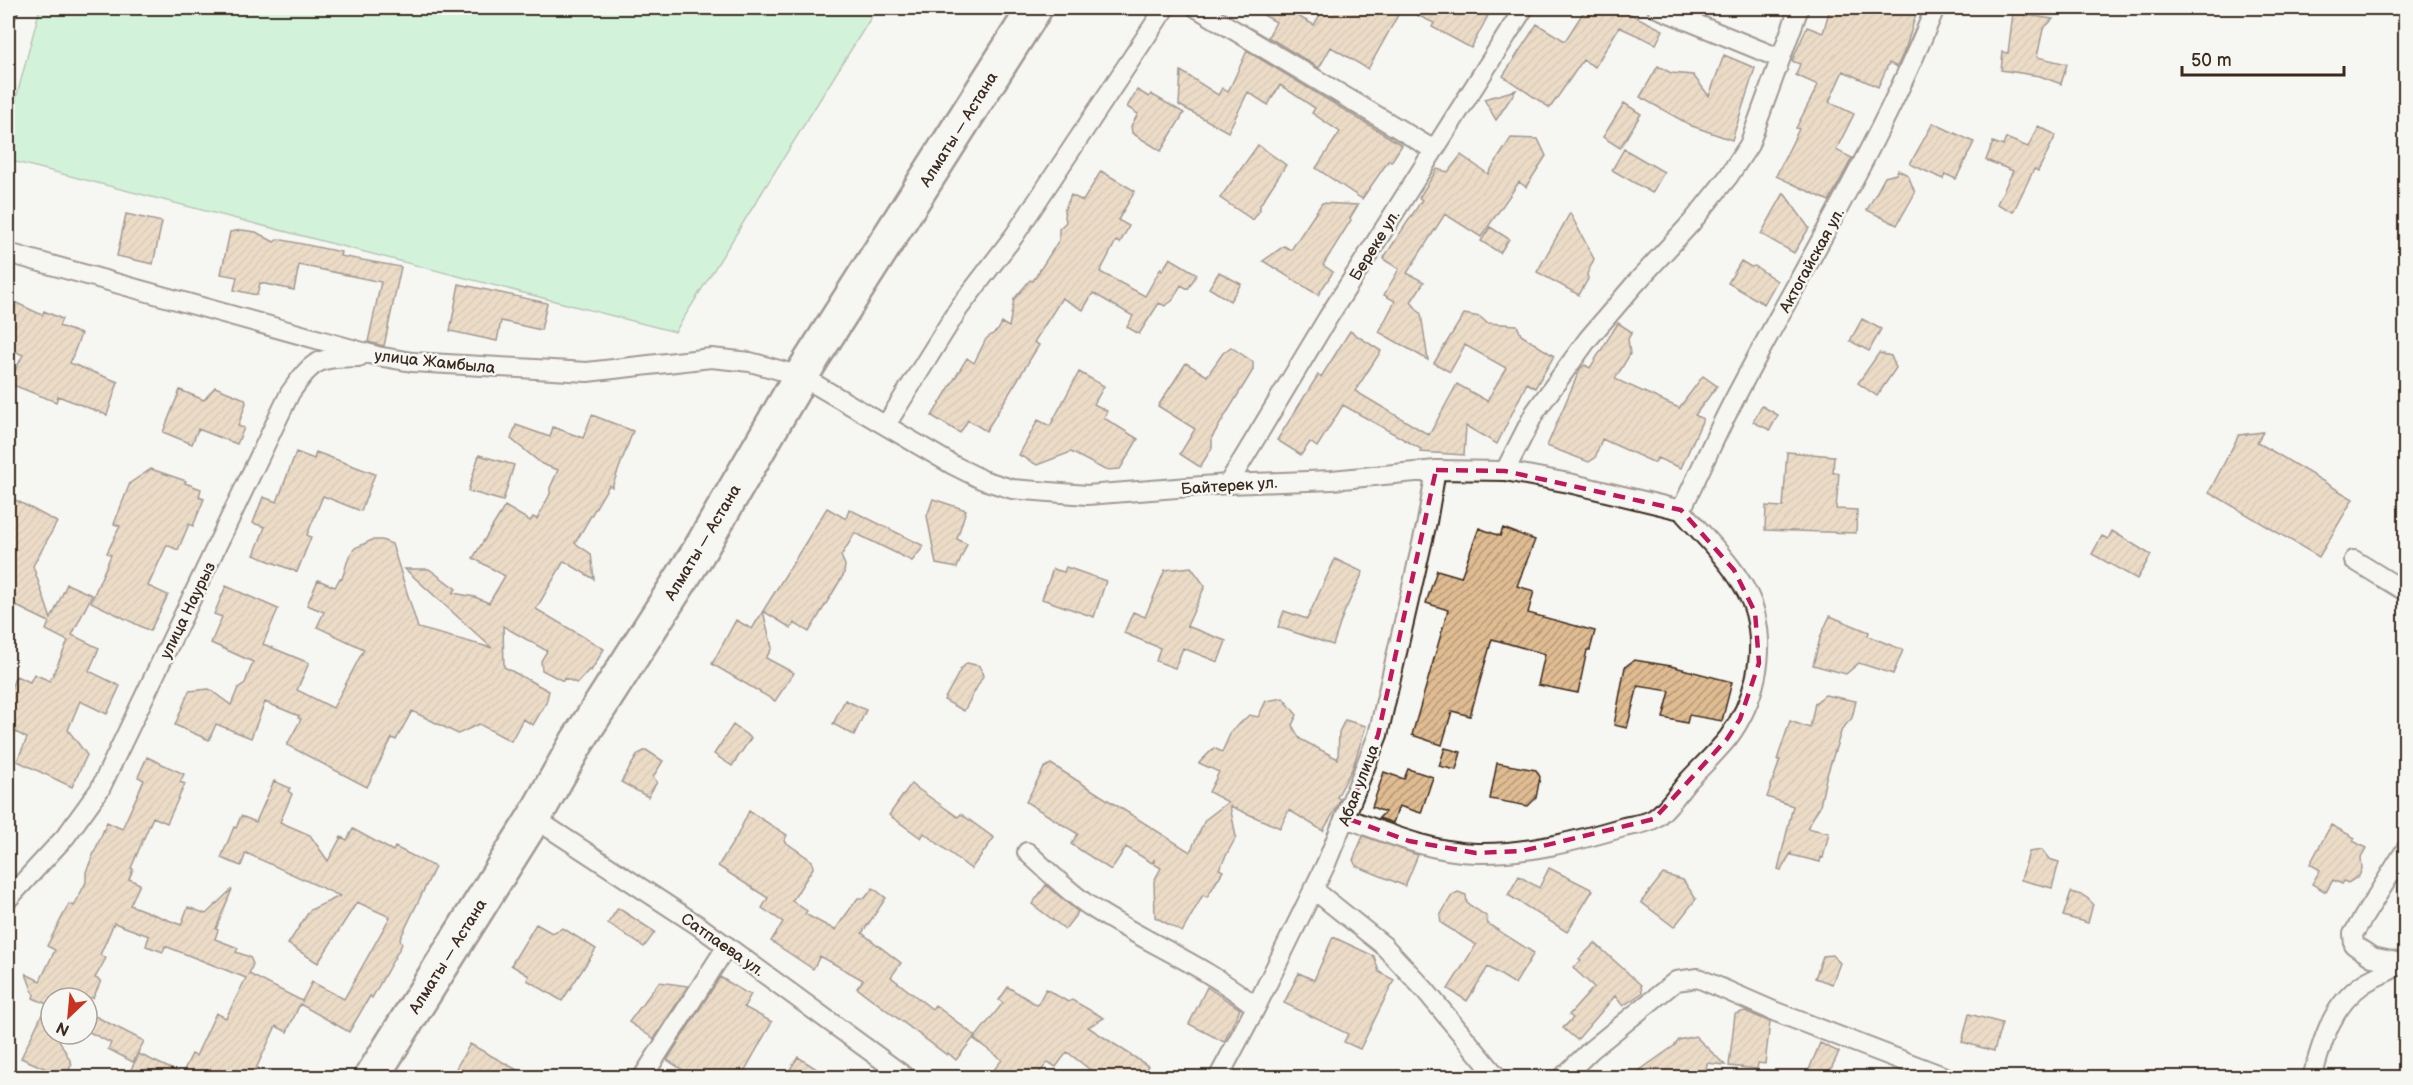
<svg xmlns="http://www.w3.org/2000/svg" width="2413" height="1085" font-family="'Balsamiq Sans',sans-serif">
<style>
.grass{fill:#a7efbd;stroke:#718c6e;stroke-width:1.5}
.building{fill:url(#building-hatch);stroke:#3b2a1e;stroke-width:1.5}
.lines{fill:none;stroke-linecap:round;stroke-linejoin:round}
.street-casing{stroke:#3b2a1e;stroke-width:22}
.highway-casing{stroke:#3b2a1e;stroke-width:38}
.street{stroke:#f6f6f2;stroke-width:18}
.highway{stroke:#f6f6f2;stroke-width:33}
.marked{fill:none;stroke:#c2185b;stroke-width:4.5;stroke-dasharray:12 8;stroke-linejoin:round}
.labels{text-anchor:middle;stroke-width:5;stroke-linejoin:round;paint-order:stroke}
.street-label{font-size:16px;fill:#3b2a1e;stroke:#f6f6f2}
</style>
<defs>
<pattern id="building-hatch" width="6" height="6" patternUnits="userSpaceOnUse" patternTransform="scale(1.5)"><rect width="6" height="6" fill="#dfbc91"/><path d="M-1 1l2-2M0 6l6-6M5 7l2-2" fill="none" stroke="#b69976"/></pattern>
</defs>
<rect width="100%" height="100%" fill="#f6f6f2"/>
<filter id="ink" filterUnits="userSpaceOnUse"><feTurbulence type="fractalNoise" baseFrequency=".0167" numOctaves="2"/><feDisplacementMap in="SourceGraphic" scale="12" xChannelSelector="R" yChannelSelector="G"/><feConvolveMatrix kernelMatrix="1 2 1 2 8 2 1 2 1" color-interpolation-filters="sRGB"/></filter>
<g filter="url(#ink)">
<path class="grass" d="M 40,8 L 877,8 L 675,332 L 8,160 L 8,129 Z"/>
<path class="building" d="M 1251,8 L 1283,8 L 1314,25 L 1324,8 L 1492,8 L 1471,48 L 1432,27 L 1434,23 L 1402,8 L 1368,69 L 1331,47 L 1319,68 L 1268,37 L 1276,22 Z
M 1586,8 L 1610,11 L 1612,8 L 1618,8 L 1663,30 L 1656,44 L 1619,27 L 1595,67 L 1583,60 L 1550,108 L 1503,76 L 1537,24 L 1565,41 Z
M 1830,8 L 1918,8 L 1906,47 L 1897,67 L 1889,63 L 1878,87 L 1843,71 L 1829,102 L 1854,114 L 1836,150 L 1852,158 L 1829,201 L 1776,176 L 1799,129 L 1796,128 L 1818,85 L 1796,75 L 1800,64 L 1792,61 L 1807,27 L 1823,33 Z
M 2013,13 L 2053,19 L 2043,29 L 2037,57 L 2067,64 L 2061,84 L 2040,76 L 2001,70 L 2003,52 L 2008,53 Z
M 1247,51 L 1402,145 L 1391,162 L 1389,160 L 1362,199 L 1316,168 L 1340,132 L 1312,113 L 1315,108 L 1280,85 L 1268,105 L 1248,92 L 1228,132 L 1179,105 L 1181,71 L 1218,95 L 1222,88 L 1228,92 Z
M 1724,55 L 1755,68 L 1732,140 L 1692,126 L 1640,97 L 1658,66 L 1671,73 L 1693,75 L 1709,96 Z
M 1137,90 L 1149,97 L 1151,94 L 1184,113 L 1161,151 L 1132,133 L 1131,126 L 1138,114 L 1127,107 Z
M 1516,90 L 1496,120 L 1484,99 Z
M 1624,103 L 1641,114 L 1620,148 L 1603,137 Z
M 1933,123 L 1974,142 L 1956,179 L 1945,174 L 1943,179 L 1910,164 Z
M 2038,126 L 2056,135 L 2038,171 L 2034,169 L 2013,212 L 1997,204 L 2013,171 L 1986,160 L 1993,142 L 2003,146 L 2006,138 L 2028,147 Z
M 1511,138 L 1538,139 L 1546,156 L 1526,187 L 1519,182 L 1481,237 L 1445,214 L 1407,273 L 1424,282 L 1411,302 L 1421,314 L 1428,360 L 1379,332 L 1395,301 L 1384,295 L 1399,269 L 1383,259 L 1422,200 L 1419,198 L 1437,169 L 1448,172 L 1461,155 L 1488,174 Z
M 1258,145 L 1286,165 L 1260,205 L 1260,210 L 1253,220 L 1220,198 Z
M 1624,149 L 1664,172 L 1652,193 L 1612,170 Z
M 1898,170 L 1908,175 L 1915,193 L 1897,225 L 1867,210 L 1885,177 L 1896,174 Z
M 1101,171 L 1135,191 L 1118,220 L 1129,226 L 1120,243 L 1116,241 L 1100,272 L 1145,296 L 1161,268 L 1162,271 L 1170,258 L 1197,274 L 1188,289 L 1181,285 L 1172,301 L 1165,306 L 1159,303 L 1139,334 L 1127,327 L 1133,316 L 1093,293 L 1083,310 L 1062,298 L 1034,342 L 1039,345 L 986,431 L 968,420 L 960,433 L 932,416 L 967,358 L 974,363 L 986,339 L 998,330 L 1002,323 L 1009,327 L 1014,299 L 1030,280 L 1033,281 L 1059,240 L 1059,229 L 1066,222 L 1064,211 L 1071,195 L 1083,201 Z
M 1784,193 L 1809,228 L 1794,253 L 1761,234 Z
M 1322,203 L 1358,205 L 1350,218 L 1351,220 L 1323,265 L 1333,272 L 1318,295 L 1263,261 L 1284,246 L 1291,250 Z
M 1570,213 L 1594,259 L 1587,274 L 1588,279 L 1579,295 L 1537,272 Z
M 126,214 L 162,222 L 153,264 L 117,256 Z
M 1490,227 L 1509,239 L 1500,253 L 1481,241 Z
M 242,230 L 256,232 L 274,242 L 278,239 L 341,252 L 340,256 L 401,267 L 384,346 L 368,342 L 381,282 L 299,265 L 294,290 L 260,283 L 257,295 L 234,290 L 237,277 L 221,274 L 230,232 Z
M 1741,261 L 1751,267 L 1755,266 L 1777,281 L 1764,304 L 1728,283 Z
M 1219,272 L 1241,284 L 1230,301 L 1209,288 Z
M 459,284 L 547,303 L 541,330 L 501,321 L 497,341 L 450,331 Z
M 8,299 L 42,315 L 44,311 L 62,319 L 59,326 L 81,334 L 70,363 L 118,382 L 107,415 L 58,396 L 56,402 L 13,385 L 12,376 L 23,355 L 8,348 Z
M 1464,314 L 1480,317 L 1487,323 L 1517,325 L 1521,335 L 1554,356 L 1535,388 L 1527,383 L 1497,444 L 1466,426 L 1464,455 L 1420,452 L 1421,449 L 1343,405 L 1317,447 L 1310,442 L 1301,455 L 1277,440 L 1318,375 L 1321,377 L 1350,331 L 1381,351 L 1355,391 L 1429,435 L 1457,384 L 1487,401 L 1506,368 L 1465,345 L 1450,372 L 1434,363 Z
M 1862,319 L 1881,329 L 1869,351 L 1850,341 Z
M 1618,323 L 1632,332 L 1628,339 L 1630,354 L 1615,379 L 1679,408 L 1703,376 L 1717,386 L 1695,415 L 1703,419 L 1681,468 L 1657,458 L 1655,463 L 1602,439 L 1595,458 L 1589,462 L 1547,446 L 1580,369 L 1585,365 L 1590,368 Z
M 1231,347 L 1253,362 L 1253,370 L 1212,437 L 1212,448 L 1200,467 L 1180,454 L 1195,429 L 1158,406 L 1186,363 L 1207,376 L 1223,353 Z
M 1879,353 L 1891,356 L 1896,368 L 1877,396 L 1858,383 Z
M 1079,372 L 1104,386 L 1094,404 L 1107,411 L 1104,418 L 1138,439 L 1120,469 L 1105,470 L 1071,452 L 1037,465 L 1019,455 L 1038,420 L 1050,426 Z
M 215,387 L 245,399 L 246,403 L 238,426 L 244,428 L 237,444 L 198,429 L 192,444 L 163,432 L 180,390 L 204,400 Z
M 1762,406 L 1778,415 L 1770,430 L 1753,422 Z
M 592,415 L 633,431 L 612,487 L 609,485 L 575,543 L 591,554 L 594,579 L 564,561 L 536,609 L 604,649 L 591,671 L 589,670 L 577,683 L 564,678 L 563,681 L 542,670 L 541,661 L 547,651 L 503,626 L 504,667 L 549,691 L 546,703 L 533,725 L 523,719 L 511,741 L 479,724 L 458,734 L 412,711 L 396,740 L 392,738 L 367,787 L 287,745 L 301,719 L 298,718 L 299,716 L 265,702 L 251,738 L 216,724 L 209,740 L 175,725 L 189,691 L 209,689 L 231,705 L 238,688 L 245,683 L 253,662 L 211,643 L 222,617 L 214,614 L 226,586 L 278,609 L 263,644 L 309,663 L 297,690 L 333,708 L 364,649 L 317,627 L 324,612 L 307,605 L 318,580 L 335,587 L 340,578 L 342,579 L 349,556 L 355,548 L 372,540 L 382,540 L 392,544 L 418,628 L 492,648 L 405,569 L 429,569 L 456,589 L 453,593 L 475,597 L 489,603 L 505,576 L 473,558 L 505,506 L 530,521 L 533,517 L 537,519 L 550,494 L 550,488 L 558,470 L 542,464 L 511,439 L 516,425 L 550,437 L 553,427 L 583,438 Z
M 2263,432 L 2257,442 L 2353,499 L 2319,557 L 2209,492 L 2239,435 Z
M 296,452 L 314,459 L 316,452 L 375,474 L 361,511 L 323,496 L 307,535 L 311,537 L 297,572 L 254,555 L 265,527 L 253,523 L 263,497 L 277,502 Z
M 1787,452 L 1834,456 L 1833,473 L 1839,473 L 1836,509 L 1857,510 L 1856,533 L 1765,530 L 1766,506 L 1783,507 Z
M 479,455 L 514,465 L 503,501 L 468,491 Z
M 151,469 L 186,481 L 185,483 L 201,489 L 199,497 L 204,499 L 193,526 L 189,524 L 178,550 L 167,545 L 148,586 L 168,595 L 150,631 L 91,602 L 111,555 L 107,553 L 120,526 L 114,524 L 130,483 Z
M 8,496 L 57,522 L 33,566 L 51,619 L 67,584 L 92,595 L 72,635 L 99,648 L 89,671 L 120,686 L 107,714 L 80,701 L 68,730 L 87,755 L 72,787 L 17,761 L 27,738 L 8,728 L 8,695 L 16,676 L 30,682 L 34,674 L 50,681 L 68,641 L 46,630 L 49,622 L 8,602 Z
M 933,499 L 966,510 L 957,539 L 967,544 L 957,568 L 936,564 L 927,516 Z
M 827,508 L 846,519 L 849,509 L 924,546 L 912,561 L 855,533 L 841,556 L 845,565 L 844,574 L 809,632 L 794,623 L 791,628 L 763,611 Z
M 1479,528 L 1500,536 L 1503,528 L 1535,540 L 1517,586 L 1534,591 L 1528,613 L 1595,631 L 1590,650 L 1587,650 L 1578,693 L 1538,685 L 1545,654 L 1492,639 L 1470,716 L 1452,711 L 1442,745 L 1412,735 L 1448,610 L 1426,603 L 1437,570 L 1461,577 Z
M 2112,531 L 2151,555 L 2137,579 L 2092,554 L 2102,536 L 2108,539 Z
M 1335,559 L 1363,572 L 1343,615 L 1333,645 L 1278,627 L 1284,611 L 1307,619 Z
M 1066,567 L 1106,581 L 1094,617 L 1042,599 L 1053,569 L 1064,572 Z
M 1191,567 L 1205,586 L 1187,626 L 1226,641 L 1218,662 L 1183,648 L 1175,668 L 1156,661 L 1160,648 L 1124,633 L 1133,612 L 1145,617 L 1165,570 Z
M 763,611 L 772,648 L 766,658 L 794,673 L 775,701 L 712,664 L 736,620 L 752,629 Z
M 1830,616 L 1869,632 L 1868,636 L 1903,650 L 1893,674 L 1859,663 L 1846,674 L 1813,665 L 1821,635 Z
M 1634,660 L 1671,666 L 1732,682 L 1722,721 L 1689,715 L 1687,723 L 1663,718 L 1670,691 L 1638,686 L 1627,728 L 1614,725 L 1625,667 Z
M 967,663 L 980,666 L 983,676 L 964,711 L 944,700 L 961,669 Z
M 1825,695 L 1856,701 L 1852,718 L 1842,729 L 1826,778 L 1820,806 L 1807,828 L 1829,833 L 1823,858 L 1821,857 L 1820,862 L 1791,855 L 1791,853 L 1781,870 L 1778,869 L 1793,806 L 1767,797 L 1780,760 L 1777,760 L 1790,721 L 1810,728 L 1815,703 Z
M 1283,698 L 1297,715 L 1292,725 L 1300,739 L 1338,759 L 1339,732 L 1345,720 L 1366,726 L 1353,767 L 1337,797 L 1340,799 L 1338,805 L 1323,831 L 1289,810 L 1280,828 L 1230,806 L 1236,837 L 1219,869 L 1223,871 L 1207,897 L 1203,895 L 1182,932 L 1155,917 L 1154,881 L 1161,868 L 1154,864 L 1154,860 L 1152,863 L 1126,847 L 1111,870 L 1071,844 L 1078,834 L 1026,802 L 1044,768 L 1051,764 L 1190,852 L 1205,820 L 1228,802 L 1209,792 L 1219,772 L 1199,763 L 1214,748 L 1222,752 L 1231,732 L 1249,715 L 1258,717 L 1266,701 Z
M 845,700 L 866,710 L 854,735 L 833,724 Z
M 733,725 L 751,738 L 732,766 L 714,754 Z
M 1445,748 L 1461,752 L 1456,770 L 1439,766 Z
M 646,750 L 663,761 L 653,777 L 657,782 L 648,797 L 621,782 L 638,754 Z
M 147,757 L 184,774 L 180,782 L 185,784 L 167,823 L 153,817 L 131,868 L 133,869 L 129,879 L 140,884 L 130,905 L 181,925 L 188,907 L 206,914 L 232,889 L 216,929 L 218,930 L 215,939 L 238,948 L 236,952 L 250,957 L 253,964 L 249,974 L 302,1001 L 312,982 L 344,999 L 390,917 L 357,902 L 318,963 L 288,944 L 310,910 L 340,896 L 246,853 L 241,866 L 221,858 L 234,827 L 236,828 L 241,816 L 256,822 L 274,781 L 290,788 L 288,791 L 292,794 L 280,822 L 310,835 L 328,861 L 341,837 L 347,840 L 353,829 L 393,851 L 395,847 L 435,867 L 400,939 L 402,944 L 372,998 L 370,996 L 349,1032 L 300,1004 L 287,1032 L 276,1026 L 252,1077 L 127,1077 L 139,1054 L 182,1074 L 192,1054 L 196,1056 L 216,1013 L 226,1018 L 246,978 L 165,946 L 163,952 L 146,946 L 149,936 L 114,923 L 100,955 L 106,958 L 95,978 L 101,981 L 93,998 L 51,998 L 51,1034 L 56,1034 L 72,1064 L 65,1077 L 21,1058 L 47,1004 L 33,998 L 34,995 L 26,974 L 40,981 L 55,950 L 47,946 L 69,904 L 74,906 L 86,882 L 86,872 L 107,822 L 122,829 L 144,780 L 138,777 Z
M 1497,763 L 1536,770 L 1540,777 L 1536,798 L 1528,806 L 1490,799 Z
M 1408,769 L 1433,777 L 1421,813 L 1399,806 L 1393,823 L 1379,818 L 1385,812 L 1372,807 L 1384,772 L 1404,779 Z
M 911,784 L 958,817 L 961,814 L 994,838 L 971,869 L 924,833 L 921,838 L 889,815 Z
M 749,811 L 787,835 L 784,841 L 812,861 L 813,868 L 792,901 L 807,911 L 805,914 L 835,930 L 858,898 L 865,898 L 873,888 L 886,898 L 862,933 L 901,963 L 891,977 L 932,1009 L 935,1005 L 975,1036 L 956,1060 L 948,1053 L 947,1055 L 857,988 L 863,980 L 820,956 L 813,969 L 771,941 L 783,922 L 762,908 L 768,898 L 718,866 L 737,836 Z
M 2331,825 L 2355,838 L 2353,841 L 2366,848 L 2361,857 L 2362,869 L 2359,876 L 2348,883 L 2344,881 L 2342,884 L 2333,880 L 2326,892 L 2312,884 L 2320,870 L 2310,864 Z
M 1363,836 L 1418,855 L 1405,886 L 1356,866 L 1353,860 Z
M 2042,850 L 2049,859 L 2059,862 L 2052,888 L 2021,880 L 2029,852 Z
M 1549,868 L 1593,890 L 1567,932 L 1508,895 L 1519,876 L 1539,888 Z
M 1663,874 L 1683,880 L 1696,899 L 1674,927 L 1641,902 Z
M 1046,885 L 1078,912 L 1065,929 L 1032,904 Z
M 1458,892 L 1466,895 L 1467,903 L 1486,916 L 1488,924 L 1534,953 L 1515,984 L 1488,967 L 1467,1001 L 1448,989 L 1476,945 L 1441,923 L 1440,916 L 1452,895 Z
M 2071,892 L 2085,896 L 2093,904 L 2088,923 L 2063,916 Z
M 618,908 L 655,932 L 644,947 L 608,923 Z
M 536,924 L 552,933 L 563,928 L 596,949 L 562,1001 L 527,980 L 529,976 L 511,965 Z
M 1333,937 L 1374,956 L 1379,972 L 1394,980 L 1360,1049 L 1344,1042 L 1348,1034 L 1284,1003 L 1299,973 L 1314,980 Z
M 1595,943 L 1641,985 L 1642,993 L 1623,1006 L 1615,996 L 1577,1040 L 1563,1028 L 1573,1018 L 1569,1015 L 1594,987 L 1573,968 L 1581,961 L 1579,959 Z
M 1832,955 L 1840,963 L 1832,984 L 1815,978 L 1823,956 Z
M 720,977 L 746,993 L 751,994 L 744,1007 L 772,1022 L 741,1077 L 694,1077 L 667,1060 Z
M 659,982 L 688,986 L 654,1039 L 629,1022 Z
M 1008,987 L 1037,1005 L 1046,989 L 1068,1002 L 1072,1000 L 1104,1018 L 1088,1027 L 1148,1066 L 1140,1077 L 1095,1077 L 1093,1072 L 1067,1052 L 1056,1067 L 1048,1062 L 1036,1077 L 988,1077 L 1002,1060 L 974,1039 L 1003,1003 L 999,1000 Z
M 1207,987 L 1240,1009 L 1224,1042 L 1189,1024 Z
M 1745,1011 L 1770,1022 L 1765,1064 L 1758,1063 L 1757,1069 L 1729,1066 L 1735,1014 Z
M 87,1012 L 144,1041 L 133,1062 L 108,1049 L 111,1043 L 87,1031 Z
M 1969,1014 L 2002,1023 L 1994,1051 L 1962,1042 Z
M 1695,1036 L 1725,1065 L 1707,1063 L 1706,1072 L 1693,1077 L 1630,1077 L 1674,1046 L 1679,1040 Z
M 1820,1043 L 1839,1052 L 1827,1077 L 1806,1077 Z
M 470,1044 L 530,1077 L 451,1077 Z
M 798,1057 L 829,1077 L 785,1077 Z"/>
<g class="lines">
<defs>
<path id="street" d="M 1197,8 L 1434,150
M 1657,8 L 1779,58
M 8,11 L 8,8
M 8,253 L 377,356 L 412,362 L 587,372 L 711,358 L 750,362 L 801,376 L 953,465 L 983,480 L 1012,489 L 1087,495 L 1228,484 L 1332,480 L 1436,470 L 1505,471 L 1569,483 L 1681,510
M 886,425 L 959,308 L 1014,236 L 1165,8
M 1505,471 L 1535,412 L 1588,339 L 1634,285 L 1692,222 L 1728,177 L 1749,145 L 1799,8
M 1228,484 L 1329,316 L 1524,8
M 1681,510 C 1699,474 1715,436 1734,400 C 1802,270 1880,144 1935,8
M 2354,560 L 2406,592
M 534,818 L 699,926 L 907,1078
M 1346,818 C 1389,834 1431,852 1477,853 C 1528,854 1576,841 1624,827 C 1633,825 1647,824 1655,818 C 1667,810 1678,793 1688,781 C 1701,767 1716,753 1728,738 C 1754,703 1766,656 1755,613 C 1746,576 1706,539 1681,510
M 2406,849 L 2353,934 L 2354,945 L 2372,957 L 2406,964
M 1027,852 C 1049,872 1069,893 1094,909 C 1147,943 1208,967 1256,1007
M 1313,889 L 1383,945 L 1425,990 L 1498,1078
M 8,899 L 66,836 L 100,789 L 290,393 C 314,359 317,358 359,357
M 642,1078 L 727,946
M 1218,1078 L 1256,1007 L 1326,864 L 1378,735 L 1427,522 L 1436,470
M 1562,1078 L 1591,1050 L 1676,981 L 1698,978 L 1776,1012 L 1948,1078
M 2312,1078 C 2322,1042 2331,1006 2363,984 C 2376,975 2394,971 2404,961"/>
<path id="highway" d="M 371,1078 L 534,818 L 577,742 L 698,553 L 801,376 L 1035,8"/>
</defs>
<use href="#street" class="street-casing"/>
<use href="#highway" class="highway-casing"/>
<use href="#street" class="street"/>
<use href="#highway" class="highway"/>
</g>
</g>
<path d="M0 0H2413V1085H0ZM 1436,470 L 1505,471 L 1681,510 L 1734,570 L 1755,612 L 1759,663 L 1740,719 L 1727,739 L 1654,819 L 1522,851 L 1476,853 L 1409,841 L 1346,818 L 1378,735 Z" fill="#f6f6f2" fill-opacity=".55" fill-rule="evenodd"/>
<path class="marked" d="M 1436,470 L 1505,471 L 1681,510 L 1734,570 L 1755,612 L 1759,663 L 1740,719 L 1727,739 L 1654,819 L 1522,851 L 1476,853 L 1409,841 L 1346,818 L 1378,735 Z"/>
<g class="labels">
<g class="street-label">
<text transform="translate(958 129) rotate(-58)" y="6">Алматы — Астана</text>
<text transform="translate(1374 245) rotate(-58)" y="6">Береке ул.</text>
<text transform="translate(1811 260) rotate(-61)" y="6">Актогайская ул.</text>
<text transform="translate(435 361) rotate(6)" y="6">улица Жамбыла</text>
<text transform="translate(1229 485) rotate(-4)" y="6">Байтерек ул.</text>
<text transform="translate(702 542) rotate(-59)" y="6">Алматы — Астана</text>
<text transform="translate(187 610) rotate(-64)" y="6">улица Наурыз</text>
<text transform="translate(1358 785) rotate(-69)" y="6">Абая улица</text>
<text transform="translate(723 944) rotate(35)" y="6">Сатпаева ул.</text>
<text transform="translate(447 956) rotate(-58)" y="6">Алматы — Астана</text>
</g>
</g>
<rect width="2413" height="1085" fill="none" stroke="#f6f6f2" stroke-width="30"/>
<rect x="15" y="15" width="2383" height="1055" fill="none" stroke="#3b2a1e" stroke-width="2" filter="url(#ink)"/>
<g transform="translate(69 1016) rotate(206)"><circle r="28" fill="#f6f6f2" stroke="#aba49d" stroke-width="1.5"/>
<path d="M0-4.5L10 22L0 15L-10 22Z" fill="#c8321e"/>
<text y="-9" font-size="16" font-weight="bold" text-anchor="middle" fill="#3b2a1e">N</text>
</g>
<path d="M2182 66v9h162v-9" fill="none" stroke="#3b2a1e" stroke-width="3"/>
<text x="2191" y="66" font-size="18" fill="#3b2a1e" stroke="#f6f6f2" stroke-width="4.5" paint-order="stroke">50 m</text>
</svg>
